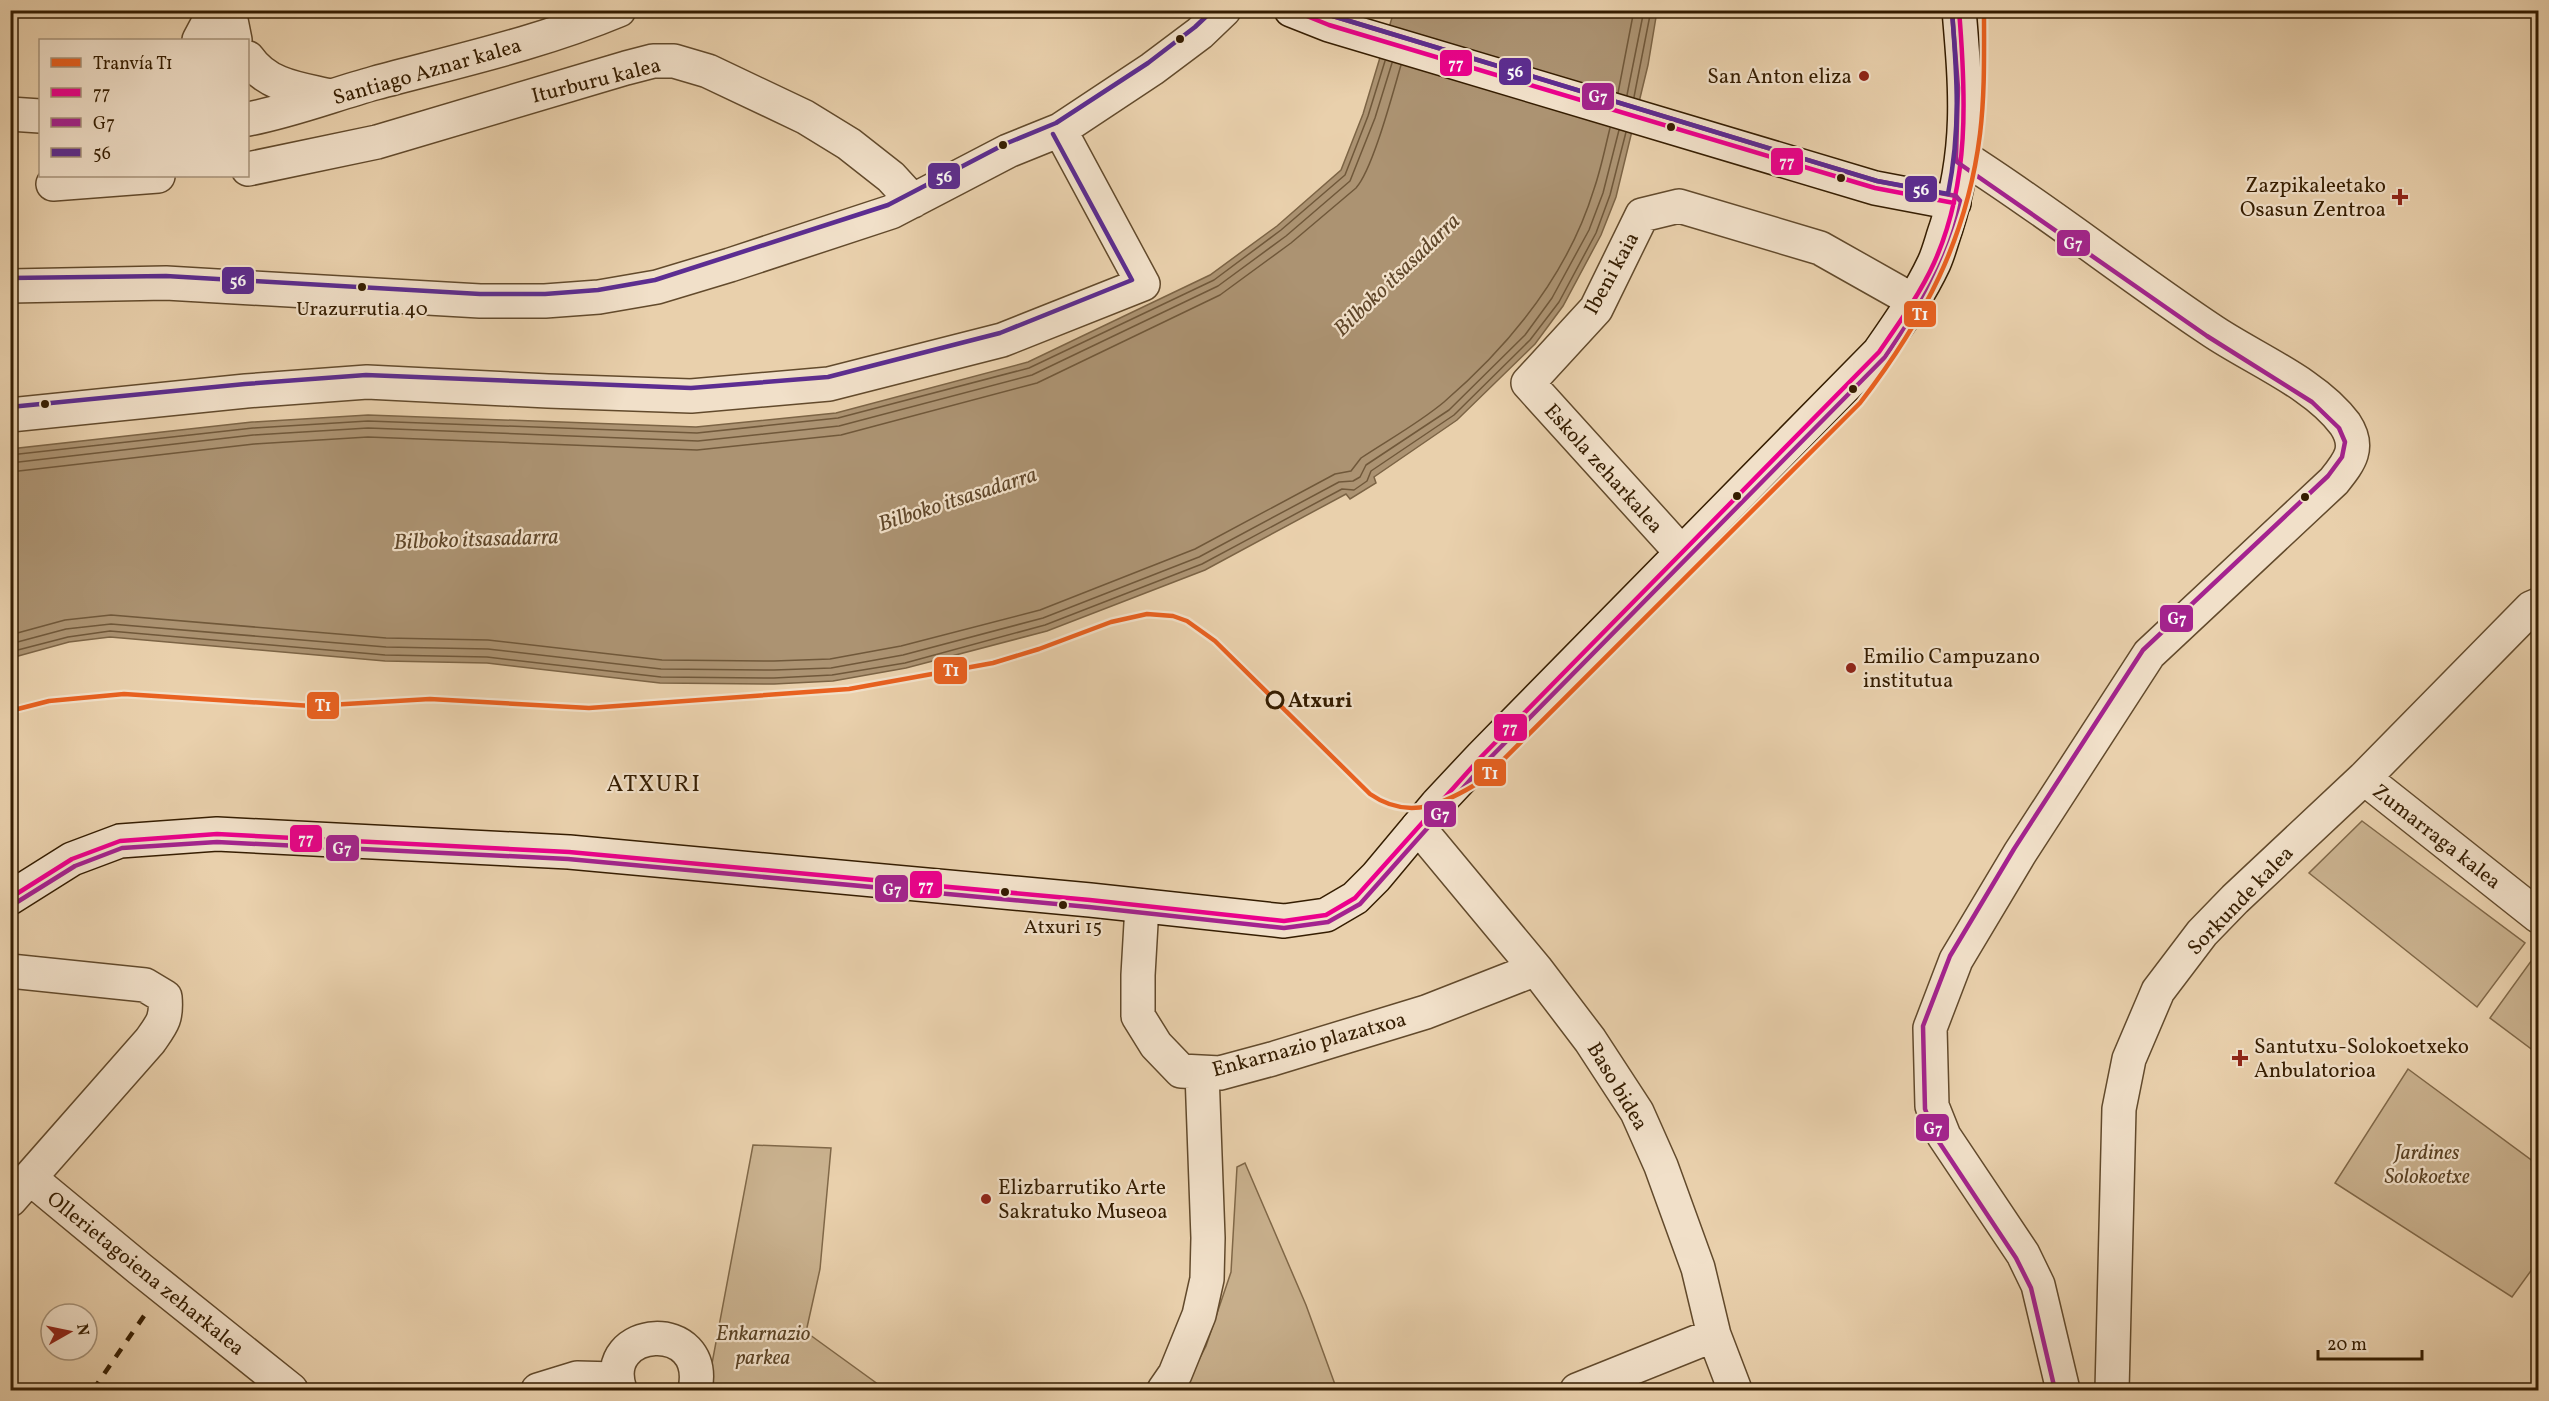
<svg xmlns="http://www.w3.org/2000/svg" width="2549" height="1401" font-family="Vollkorn,serif">
<style>
.green{fill:#cab28f;stroke:#806848;stroke-width:1.5}
.water{fill:#ac9372;stroke:#7c6445;stroke-width:1.5}
.lines{fill:none;stroke-linecap:round;stroke-linejoin:round}
.shore{stroke:#70583a;stroke-width:1.5}
.street-casing{stroke:#624a2c;stroke-width:36}
.secondary-casing{stroke:#351d01;stroke-width:36}
.street{stroke:#f1e0c9;stroke-width:33}
.secondary{stroke:#f1e0c9;stroke-width:33}
.rail{stroke:#351d01;stroke-width:4.5;stroke-dasharray:10 10;stroke-linecap:butt}
.bus-1-casing{stroke:#f1e0c9;stroke-width:9}
.bus-2-casing{stroke:#f1e0c9;stroke-width:9}
.bus-3-casing{stroke:#f1e0c9;stroke-width:9}
.bus-1{stroke:#ec008d;stroke-width:4.5}
.bus-2{stroke:#a4238f;stroke-width:4.5}
.bus-3{stroke:#5c2d91;stroke-width:4.5}
.tram-1-casing{stroke:#f1e0c9;stroke-width:9}
.tram-1{stroke:#e96120;stroke-width:4.5}
.bus-dot{fill:#351d01;stroke:#f1e0c9;stroke-width:2}
.poi-dot{fill:#8f2418;stroke:#f1e0c9;stroke-width:2}
.stop-dot{fill:#f1e0c9;stroke:#351d01;stroke-width:3}
.labels{text-anchor:middle;stroke-width:4.5;stroke-linejoin:round;paint-order:stroke}
.bus-label{font-size:20px;fill:#351d01;stroke:#f1e0c9}
.street-label{font-size:21px;fill:#351d01;stroke:#f1e0c9}
.poi-label{font-size:21px;fill:#351d01;stroke:#f1e0c9;text-anchor:start}
.stop-label{font-size:21px;font-weight:bold;fill:#351d01;stroke:#f1e0c9;text-anchor:start}
.park-label{font-size:21px;font-style:italic;fill:#5a4224;stroke:#f1e0c9}
.water-label{font-size:22px;font-style:italic;fill:#5f4629;stroke:#f1e0c9}
.quarter-label{font-size:24px;letter-spacing:1.5px;fill:#351d01;stroke:#f1e0c9}
.line-badge{stroke:#f1e0c9;stroke-width:2}
.badge-label{font-size:16px;text-anchor:middle;font-weight:bold;fill:#fff}
</style>
<rect width="100%" height="100%" fill="#e9d0ac"/>
<filter id="stains"><feTurbulence type="fractalNoise" baseFrequency=".00333" numOctaves="4"/><feColorMatrix values="0 0 0 0 .2 0 0 0 0 .09 0 0 0 0 .02 0 0 0 .5 -.17"/></filter>
<radialGradient id="worn" r=".72"><stop offset=".6" stop-color="#630" stop-opacity="0"/><stop offset="1" stop-color="#630" stop-opacity=".3"/></radialGradient>
<path class="green" d="M 2362,821 L 2525,943 L 2477,1007 L 2309,873 Z
M 2534,957 L 2538,960 L 2538,1054 L 2490,1018 Z
M 2408,1069 L 2538,1165 L 2538,1261 L 2512,1297 L 2335,1183 Z
M 753,1145 L 831,1148 L 820,1269 L 806,1332 L 886,1390 L 707,1390 Z
M 1245,1163 L 1306,1305 L 1337,1390 L 1183,1390 L 1206,1346 L 1231,1272 L 1237,1167 Z"/>
<path class="water" d="M 1394,11 L 1657,11 L 1648,65 L 1616,197 L 1601,235 L 1563,306 L 1535,344 L 1457,420 L 1374,477 L 1376,483 L 1350,499 L 1346,494 L 1205,570 L 1047,631 L 906,668 L 833,681 L 774,684 L 660,683 L 487,663 L 385,661 L 110,637 L 69,642 L 11,658 L 10,449 L 252,422 L 368,415 L 696,427 L 836,413 L 1028,362 L 1210,275 L 1277,226 L 1341,170 L 1363,114 Z"/>
<g class="lines">
<path class="shore" d="M 1618,93 L 1634,10
M 1627,95 L 1644,10
M 1634,97 L 1651,10
M 10,455 L 253,428 L 368,421 L 697,433 L 838,418 L 1029,368 L 1214,280 L 1281,230 L 1345,175 L 1368,116 L 1385,61
M 10,463 L 253,435 L 368,428 L 698,441 L 839,426 L 1032,375 L 1218,286 L 1286,236 L 1350,181 L 1375,118 L 1392,63
M 10,472 L 254,444 L 368,437 L 697,450 L 841,435 L 1037,383 L 1220,295 L 1291,243 L 1356,188 C 1373,169 1393,92 1401,65
M 10,635 L 65,620 L 111,615 L 386,638 L 488,640 L 662,660 L 774,661 L 830,659 L 901,646 L 1040,610 L 1195,549 L 1335,474 L 1351,471 L 1361,458 C 1388,440 1419,423 1444,402 C 1510,345 1568,274 1594,189 C 1601,169 1605,148 1610,128
M 10,644 L 66,629 L 111,624 L 386,647 L 488,649 L 661,669 L 774,670 L 831,668 L 903,655 L 1043,618 L 1199,557 L 1339,482 L 1353,481 L 1360,477 L 1366,465 L 1449,410 L 1525,335 L 1552,298 L 1589,230 L 1603,193 L 1619,130
M 10,652 L 68,637 L 110,631 L 385,655 L 487,657 L 661,677 L 774,678 L 832,675 L 905,663 L 1045,625 L 1202,564 L 1342,489 L 1354,490 L 1367,481 L 1371,471 L 1454,415 L 1530,340 L 1559,302 L 1596,233 L 1610,195 L 1626,132"/>
<defs>
<path id="street" d="M 229,10 L 235,40
M 199,40 L 215,10
M 248,58 C 267,86 300,89 330,96
M 10,114 L 40,116
M 248,119 C 291,111 332,95 375,83 C 457,61 540,43 619,10
M 1963,157 C 2048,211 2127,274 2211,330 C 2252,358 2315,383 2345,424 C 2361,448 2349,462 2334,481 L 2149,654 L 2020,853 L 1956,960 L 1930,1028 L 1932,1106 L 1944,1136 L 2023,1254 L 2038,1285 L 2063,1390
M 248,169 L 377,142 L 626,68 L 653,61 L 674,61 L 708,71 L 805,117 L 849,144 L 891,177 L 913,201
M 53,184 L 158,176
M 10,286 L 166,283 L 480,301 L 545,301 L 599,297 L 657,287 L 730,265 L 891,212 L 1008,151 L 1060,130 L 1152,69 L 1200,33 L 1224,10
M 10,415 L 246,391 L 367,382 L 548,391 L 691,396 L 829,384 L 1002,340 L 1143,284 L 1060,130
M 1681,552 L 1528,383 L 1596,309 L 1642,215 L 1679,206 L 1820,248 L 1914,301
M 2364,778 L 2538,916
M 1418,827 L 1536,969 L 1590,1040 L 1637,1112 L 1661,1166 L 1698,1268 L 1714,1335 L 1735,1390
M 1142,906 L 1138,975 L 1138,1016 L 1156,1045 L 1181,1071 L 1220,1073 L 1272,1059 L 1426,1012 L 1536,969
M 10,971 L 145,985 L 165,997 C 167,1019 162,1024 150,1041 L 10,1200
M 30,1178 L 140,1269 L 291,1390
M 538,1390 L 577,1378 L 616,1379
M 620,1390 C 598,1326 710,1317 695,1390
M 1164,1390 L 1175,1374 L 1199,1315 L 1207,1279 L 1208,1238 L 1202,1073
M 1577,1390 L 1714,1335
M 2112,1390 L 2119,1109 L 2129,1059 L 2158,991 L 2202,933 L 2235,899 L 2364,778 L 2531,608 L 2538,605"/>
<path id="secondary" d="M 1291,10 L 1329,25 L 1875,188 L 1954,203
M 10,898 L 72,859 L 120,841 L 217,834 L 569,852 L 1090,900 L 1284,921 L 1326,915 L 1355,898 L 1376,877 L 1437,804 L 1482,756 L 1879,352 C 1899,323 1919,295 1934,263 C 1939,252 1942,239 1946,228 C 1971,150 1966,90 1959,10"/>
</defs>
<use href="#street" class="street-casing"/>
<use href="#secondary" class="secondary-casing"/>
<use href="#street" class="street"/>
<use href="#secondary" class="secondary"/>
<path class="rail" d="M 93,1390 L 146,1313"/>
<defs>
<path id="bus-1" d="M 1292,10 L 1329,25 L 1875,188 L 1954,203
M 10,898 L 72,859 L 120,841 L 217,834 L 569,852 L 1090,900 L 1284,921 L 1326,915 L 1355,898 L 1482,756 L 1879,352 C 1899,323 1920,294 1934,263 C 1970,183 1966,95 1959,10"/>
<path id="bus-2" d="M 1952,11 L 1958,88 L 1956,157 L 1957,162 L 2207,336 L 2312,402 L 2339,428 L 2345,442 L 2342,457 L 2328,476 L 2143,650 L 2014,849 L 1950,956 L 1923,1026 L 1925,1109 L 1937,1139 L 2016,1258 L 2031,1288 L 2055,1390
M 14,904 L 75,866 L 122,848 L 217,842 L 568,859 L 1089,907 L 1284,928 L 1328,922 L 1360,904 L 1487,761 L 1885,357 C 1918,309 1950,260 1961,202 L 1956,196 L 1877,181 L 1313,10"/>
<path id="bus-3" d="M 1313,10 L 1877,181 L 1948,194 C 1961,128 1957,77 1952,11
M 10,278 L 166,276 L 480,294 L 545,294 L 598,290 L 655,280 L 888,205 L 1005,144 L 1056,123 L 1148,63 L 1195,27 L 1213,10
M 10,407 L 245,384 L 366,375 L 691,388 L 828,377 L 1000,333 L 1132,280 L 1053,134"/>
</defs>
<use href="#bus-1" class="bus-1-casing"/>
<use href="#bus-2" class="bus-2-casing"/>
<use href="#bus-3" class="bus-3-casing"/>
<use href="#bus-1" class="bus-1"/>
<use href="#bus-2" class="bus-2"/>
<use href="#bus-3" class="bus-3"/>
<defs>
<path id="tram-1" d="M 10,711 L 49,701 L 124,694 L 312,706 L 430,699 L 589,708 L 849,689 L 993,663 L 1039,649 L 1111,622 L 1147,614 L 1173,616 L 1187,621 L 1215,641 L 1370,794 C 1410,822 1446,803 1483,780 L 1860,403 C 1924,320 1967,239 1980,134 C 1985,93 1984,52 1984,10"/>
</defs>
<use href="#tram-1" class="tram-1-casing"/>
<use href="#tram-1" class="tram-1"/>
</g>
<g class="bus-dot">
<circle cx="1180" cy="39" r="5"/>
<circle cx="1671" cy="127" r="5"/>
<circle cx="1003" cy="145" r="5"/>
<circle cx="1841" cy="178" r="5"/>
<circle cx="362" cy="287" r="5"/>
<circle cx="1853" cy="389" r="5"/>
<circle cx="45" cy="404" r="5"/>
<circle cx="1737" cy="496" r="5"/>
<circle cx="2305" cy="497" r="5"/>
<circle cx="1005" cy="892" r="5"/>
<circle cx="1063" cy="905" r="5"/>
</g>
<g class="poi-dot">
<circle cx="1864" cy="76" r="6"/>
<path d="M2397 188h6v6h6v6h-6v6h-6v-6h-6v-6h6z"/>
<circle cx="1851" cy="668" r="6"/>
<path d="M2237 1049h6v6h6v6h-6v6h-6v-6h-6v-6h6z"/>
<circle cx="986" cy="1199" r="6"/>
</g>
<circle class="stop-dot" cx="1275" cy="700" r="8"/>
<g class="labels">
<g class="bus-label">
<text x="362" y="315">Urazurrutia 40</text>
<text x="1063" y="933">Atxuri 15</text>
</g>
<g class="street-label">
<text transform="translate(427 71) rotate(-16)" y="7">Santiago Aznar kalea</text>
<text transform="translate(596 80) rotate(-14)" y="7">Iturburu kalea</text>
<text transform="translate(1611 273) rotate(-61)" y="7">Ibeni kaia</text>
<text transform="translate(1604 468) rotate(48)" y="7">Eskola zeharkalea</text>
<text transform="translate(2437 836) rotate(38)" y="7">Zumarraga kalea</text>
<text transform="translate(2240 900) rotate(-46)" y="7">Sorkunde kalea</text>
<text transform="translate(1309 1044) rotate(-15)" y="7">Enkarnazio plazatxoa</text>
<text transform="translate(1618 1086) rotate(59)" y="7">Baso bidea</text>
<text transform="translate(146 1273) rotate(39)" y="7">Ollerietagoiena zeharkalea</text>
</g>
<g class="poi-label">
<text x="1852" y="83" text-anchor="end">San Anton eliza</text>
<text x="2386" y="192" text-anchor="end">Zazpikaleetako<tspan x="2386" dy="24">Osasun Zentroa</tspan></text>
<text x="1863" y="663">Emilio Campuzano<tspan x="1863" dy="24">institutua</tspan></text>
<text x="2254" y="1053">Santutxu-Solokoetxeko<tspan x="2254" dy="24">Anbulatorioa</tspan></text>
<text x="998" y="1194">Elizbarrutiko Arte<tspan x="998" dy="24">Sakratuko Museoa</tspan></text>
</g>
<g class="stop-label">
<text x="1288" y="707">Atxuri</text>
</g>
<g class="park-label">
<text x="2427" y="1159">Jardines<tspan x="2427" dy="24">Solokoetxe</tspan></text>
<text x="763" y="1340">Enkarnazio<tspan x="763" dy="24">parkea</tspan></text>
</g>
<g class="water-label">
<text transform="translate(1396 274) rotate(-44)" y="8">Bilboko itsasadarra</text>
<text transform="translate(957 498) rotate(-18)" y="8">Bilboko itsasadarra</text>
<text transform="translate(476 538) rotate(-2)" y="8">Bilboko itsasadarra</text>
</g>
<g class="quarter-label">
<text x="654" y="791">ATXURI</text>
</g>
</g>
<g class="line-badge">
<rect x="1439" y="49" width="34" height="28" rx="6" fill="#ec008d"/>
<rect x="1498" y="57" width="34" height="29" rx="6" fill="#5c2d91"/>
<rect x="1581" y="82" width="34" height="29" rx="6" fill="#a4238f"/>
<rect x="1770" y="147" width="34" height="29" rx="6" fill="#ec008d"/>
<rect x="927" y="162" width="34" height="28" rx="6" fill="#5c2d91"/>
<rect x="1904" y="175" width="34" height="28" rx="6" fill="#5c2d91"/>
<rect x="2056" y="229" width="35" height="28" rx="6" fill="#a4238f"/>
<rect x="221" y="266" width="34" height="29" rx="6" fill="#5c2d91"/>
<rect x="1903" y="300" width="34" height="28" rx="6" fill="#e96120"/>
<rect x="2159" y="604" width="35" height="29" rx="6" fill="#a4238f"/>
<rect x="933" y="656" width="35" height="29" rx="6" fill="#e96120"/>
<rect x="306" y="691" width="34" height="29" rx="6" fill="#e96120"/>
<rect x="1493" y="713" width="35" height="29" rx="6" fill="#ec008d"/>
<rect x="1473" y="758" width="34" height="29" rx="6" fill="#e96120"/>
<rect x="1423" y="800" width="34" height="28" rx="6" fill="#a4238f"/>
<rect x="289" y="824" width="34" height="29" rx="6" fill="#ec008d"/>
<rect x="325" y="834" width="35" height="28" rx="6" fill="#a4238f"/>
<rect x="909" y="870" width="34" height="29" rx="6" fill="#ec008d"/>
<rect x="874" y="874" width="35" height="29" rx="6" fill="#a4238f"/>
<rect x="1915" y="1113" width="35" height="29" rx="6" fill="#a4238f"/>
</g>
<g class="badge-label">
<text x="1456" y="69">77</text>
<text x="1515" y="77">56</text>
<text x="1598" y="102">G7</text>
<text x="1787" y="167">77</text>
<text x="944" y="182">56</text>
<text x="1921" y="195">56</text>
<text x="2073" y="249">G7</text>
<text x="238" y="286">56</text>
<text x="1920" y="320">T1</text>
<text x="2177" y="624">G7</text>
<text x="951" y="676">T1</text>
<text x="323" y="711">T1</text>
<text x="1510" y="733">77</text>
<text x="1490" y="779">T1</text>
<text x="1440" y="820">G7</text>
<text x="306" y="844">77</text>
<text x="342" y="854">G7</text>
<text x="926" y="891">77</text>
<text x="892" y="895">G7</text>
<text x="1933" y="1134">G7</text>
</g>
<rect width="2549" height="1401" fill="none" stroke="#e9d0ac" stroke-width="36"/>
<rect x="12" y="12" width="2525" height="1377" fill="none" stroke="#351d01" stroke-width="3"/>
<rect x="18" y="18" width="2513" height="1365" fill="none" stroke="#351d01" stroke-width="1.5"/>
<rect x="39" y="39" width="210" height="138" fill="#f1e0c9" stroke="#a69279" stroke-width="1.5"/>
<rect x="51" y="58" width="30" height="9" fill="#e96120" stroke="#a69279" stroke-width="1.5"/>
<text x="93" y="69" font-size="18" fill="#351d01">Tranvía T1</text>
<rect x="51" y="88" width="30" height="9" fill="#ec008d" stroke="#a69279" stroke-width="1.5"/>
<text x="93" y="99" font-size="18" fill="#351d01">77</text>
<rect x="51" y="118" width="30" height="9" fill="#a4238f" stroke="#a69279" stroke-width="1.5"/>
<text x="93" y="129" font-size="18" fill="#351d01">G7</text>
<rect x="51" y="148" width="30" height="9" fill="#5c2d91" stroke="#a69279" stroke-width="1.5"/>
<text x="93" y="159" font-size="18" fill="#351d01">56</text>
<g transform="translate(69 1332) rotate(81)"><circle r="28" fill="#f1e0c9" stroke="#a69279" stroke-width="1.5"/>
<path d="M0-4.5L10 22L0 15L-10 22Z" fill="#8f2418"/>
<text y="-9" font-size="16" font-weight="bold" text-anchor="middle" fill="#351d01">N</text>
</g>
<path d="M2318 1350v9h104v-9" fill="none" stroke="#351d01" stroke-width="3"/>
<text x="2327" y="1350" font-size="18" fill="#351d01" stroke="#f1e0c9" stroke-width="4.5" paint-order="stroke">20 m</text>
<rect width="100%" height="100%" filter="url(#stains)"/>
<rect width="100%" height="100%" fill="url(#worn)"/>
</svg>
